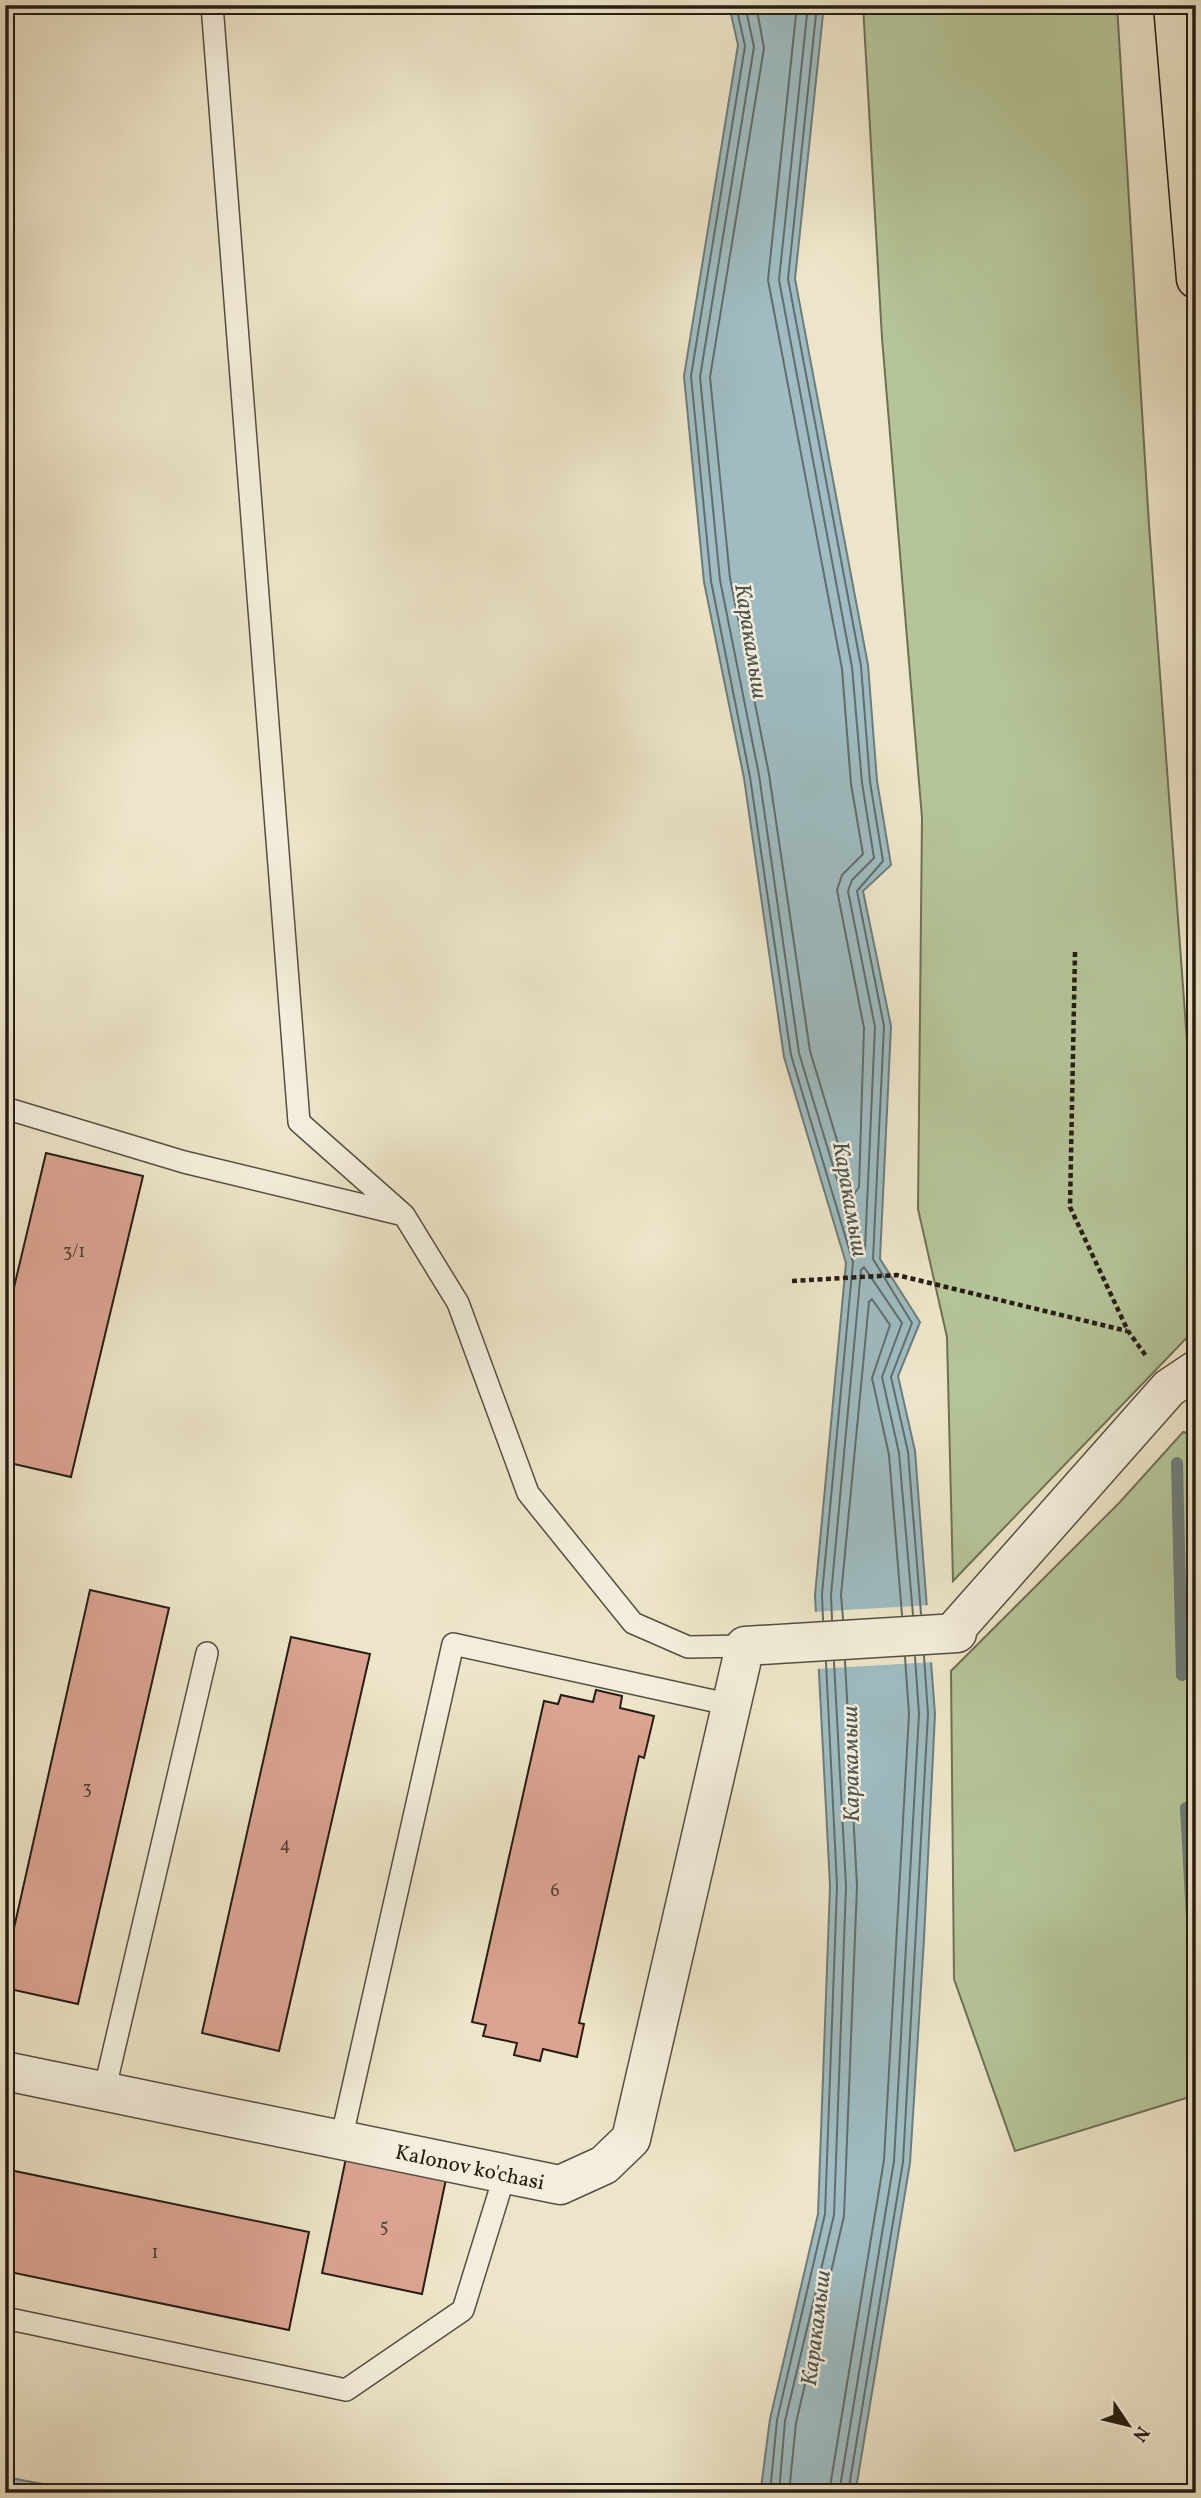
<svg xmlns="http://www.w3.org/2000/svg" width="1201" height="2498" font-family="Vollkorn,serif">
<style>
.green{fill:#b5c599;stroke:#6d7156;stroke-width:2}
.water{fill:#9ebcc1;stroke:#6e7c7b;stroke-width:2}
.pier{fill:#ede5c9}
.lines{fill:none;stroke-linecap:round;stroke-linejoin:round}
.shore{stroke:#626c6a;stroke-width:2}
.stream{stroke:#6e7c7b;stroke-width:12}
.building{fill:#dba492;stroke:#251d13;stroke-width:2}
.service-casing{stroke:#574f40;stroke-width:24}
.minor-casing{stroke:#574f40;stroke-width:41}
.trunk-casing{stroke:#251d13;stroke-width:41}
.path{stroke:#251d13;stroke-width:4.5;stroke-dasharray:5 3.5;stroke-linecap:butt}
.service{stroke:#f3eedc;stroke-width:21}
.minor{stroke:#f3eedc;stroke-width:38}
.trunk{stroke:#ede5c9;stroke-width:38}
.labels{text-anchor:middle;stroke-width:5;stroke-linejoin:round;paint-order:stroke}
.number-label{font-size:18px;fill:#523f33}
.street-label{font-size:21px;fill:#251d13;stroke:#f3eedc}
.water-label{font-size:23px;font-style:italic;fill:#4f5550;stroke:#f3eedc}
</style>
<rect width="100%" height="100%" fill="#ede5c9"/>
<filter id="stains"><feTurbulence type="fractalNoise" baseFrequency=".00286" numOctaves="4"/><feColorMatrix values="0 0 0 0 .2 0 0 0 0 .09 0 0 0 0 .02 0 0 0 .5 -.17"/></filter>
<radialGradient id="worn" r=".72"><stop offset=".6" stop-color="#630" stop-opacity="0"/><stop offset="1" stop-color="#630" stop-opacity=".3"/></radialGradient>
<path class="green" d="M 863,5 L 1117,5 L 1149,525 L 1196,1163 L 1196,1328 L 953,1581 L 947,1337 L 918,1209 L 922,818 L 882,338 Z
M 1183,1432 L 1196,1435 L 1196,2095 L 1015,2151 L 954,1979 L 951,1671 L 1120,1502 Z"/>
<path class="water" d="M 729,5 L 824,5 L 795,279 L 868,665 L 877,781 L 891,865 L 863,891 L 891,1026 L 880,1259 L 920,1322 L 898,1376 L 915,1451 L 935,1714 L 924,1939 L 910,2163 L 856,2489 L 853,2493 L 765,2493 L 761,2488 L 770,2419 L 818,2214 L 830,1886 L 815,1595 L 846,1263 L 784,1057 L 744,778 L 704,582 L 684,376 L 738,45 Z
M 5,2477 L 91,2493 L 5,2493 Z"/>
<path class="pier" d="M 931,1605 L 935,1662 L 815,1669 L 812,1612 Z"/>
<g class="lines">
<path class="shore" d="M 736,5 L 745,46 L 691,376 L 711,581 L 750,777 L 791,1055 L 853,1262 L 822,1594 L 823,1620
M 745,5 L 754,47 L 700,377 L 720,580 L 759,775 L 799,1053 L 858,1249 L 862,1251 L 865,1249 L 875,1027 L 848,891 L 852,880 L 874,858 L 862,783 L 852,667 L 779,280 L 808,5
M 756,5 L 764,48 L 710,377 L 730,578 L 769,774 L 810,1051 L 852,1190 L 855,1193 L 859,1187 L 864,1028 L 837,890 L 842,875 L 863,854 L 851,784 L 842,669 L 768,280 L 797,5
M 817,5 L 788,279 L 861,666 L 870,782 L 883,861 L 857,891 L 884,1026 L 873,1259 L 912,1323 L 891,1377 L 908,1452 L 921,1614
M 843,1619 L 841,1595 L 869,1302 L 872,1299 L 890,1325 L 872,1378 L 889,1455 L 902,1615
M 832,1620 L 831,1595 L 861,1270 L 864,1267 L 902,1323 L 882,1377 L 899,1453 L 913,1615
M 770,2493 L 777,2420 L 825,2214 L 837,1886 L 826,1662
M 779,2493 L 785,2421 L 834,2215 L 846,1886 L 834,1662
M 789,2493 L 796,2423 L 844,2216 L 857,1886 L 845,1661
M 829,2493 L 884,2160 L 909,1714 L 905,1657
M 839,2493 L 894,2161 L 919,1714 L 915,1657
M 848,2493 L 903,2162 L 928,1714 L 924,1656"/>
<path class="stream" d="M 1177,1463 L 1182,1675
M 1186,1808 L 1196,1990"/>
</g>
<path class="building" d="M 46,1153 L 143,1176 L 71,1477 L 5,1462 L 5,1325 Z
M 90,1590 L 169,1608 L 78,2004 L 5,1988 L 5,1968 Z
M 291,1637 L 370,1654 L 279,2051 L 202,2033 Z
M 596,1690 L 622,1696 L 620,1708 L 654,1716 L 644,1758 L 639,1756 L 579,2023 L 584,2024 L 577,2057 L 543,2049 L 540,2061 L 514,2055 L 517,2043 L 483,2036 L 486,2025 L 472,2022 L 544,1701 L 558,1704 L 561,1695 L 593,1702 Z
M 346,2158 L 446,2179 L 422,2294 L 322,2273 Z
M 5,2169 L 309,2232 L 289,2330 L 5,2271 Z"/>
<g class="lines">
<defs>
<path id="service" d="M 212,5 L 299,1122 L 404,1215
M 5,1108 L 184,1162 L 404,1215 L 458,1303 L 528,1493 L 633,1623 L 688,1647 L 745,1646
M 104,2092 L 207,1653
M 341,2140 L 453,1644 L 732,1705
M 5,2318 L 346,2390 L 463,2310 L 505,2174"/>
<path id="minor" d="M 5,2071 L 560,2185 L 604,2165 L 631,2139 L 745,1646 L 957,1633 L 954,1631 L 1169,1388 L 1196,1370"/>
<path id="trunk" d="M 1173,5 L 1196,279"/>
</defs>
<use href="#service" class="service-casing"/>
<use href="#minor" class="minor-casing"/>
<use href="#trunk" class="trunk-casing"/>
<path class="path" d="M 1075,952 L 1070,1207 L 1128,1331 L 1146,1356
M 792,1281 L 897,1275 L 1127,1331"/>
<use href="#service" class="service"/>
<use href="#minor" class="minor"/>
<use href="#trunk" class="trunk"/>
</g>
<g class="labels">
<g class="number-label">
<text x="74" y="1257">3/1</text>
<text x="87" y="1794">3</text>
<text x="285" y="1850">4</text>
<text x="555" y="1896">6</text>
<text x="384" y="2232">5</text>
<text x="155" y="2258">1</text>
</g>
<g class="street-label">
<text transform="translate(470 2167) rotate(12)" y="7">Kalonov ko'chasi</text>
</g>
<g class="water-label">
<text transform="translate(752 641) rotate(81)" y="8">Каракамыш</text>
<text transform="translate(851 1199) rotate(80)" y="8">Каракамыш</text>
<text transform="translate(850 1764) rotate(-91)" y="8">Каракамыш</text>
<text transform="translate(815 2328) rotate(-83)" y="8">Каракамыш</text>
</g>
</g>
<rect width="1201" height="2498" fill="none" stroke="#ede5c9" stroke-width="28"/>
<rect x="7" y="7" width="1187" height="2484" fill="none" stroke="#251d13" stroke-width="3.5"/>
<rect x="14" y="14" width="1173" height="2470" fill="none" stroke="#251d13" stroke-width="2"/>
<g transform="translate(1128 2425) rotate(125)" stroke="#f3eedc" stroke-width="5" paint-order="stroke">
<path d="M0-5L12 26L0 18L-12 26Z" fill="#251d13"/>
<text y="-10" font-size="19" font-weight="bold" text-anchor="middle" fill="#251d13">N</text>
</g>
<rect width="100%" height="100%" filter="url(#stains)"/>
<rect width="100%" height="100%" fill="url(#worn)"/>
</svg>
